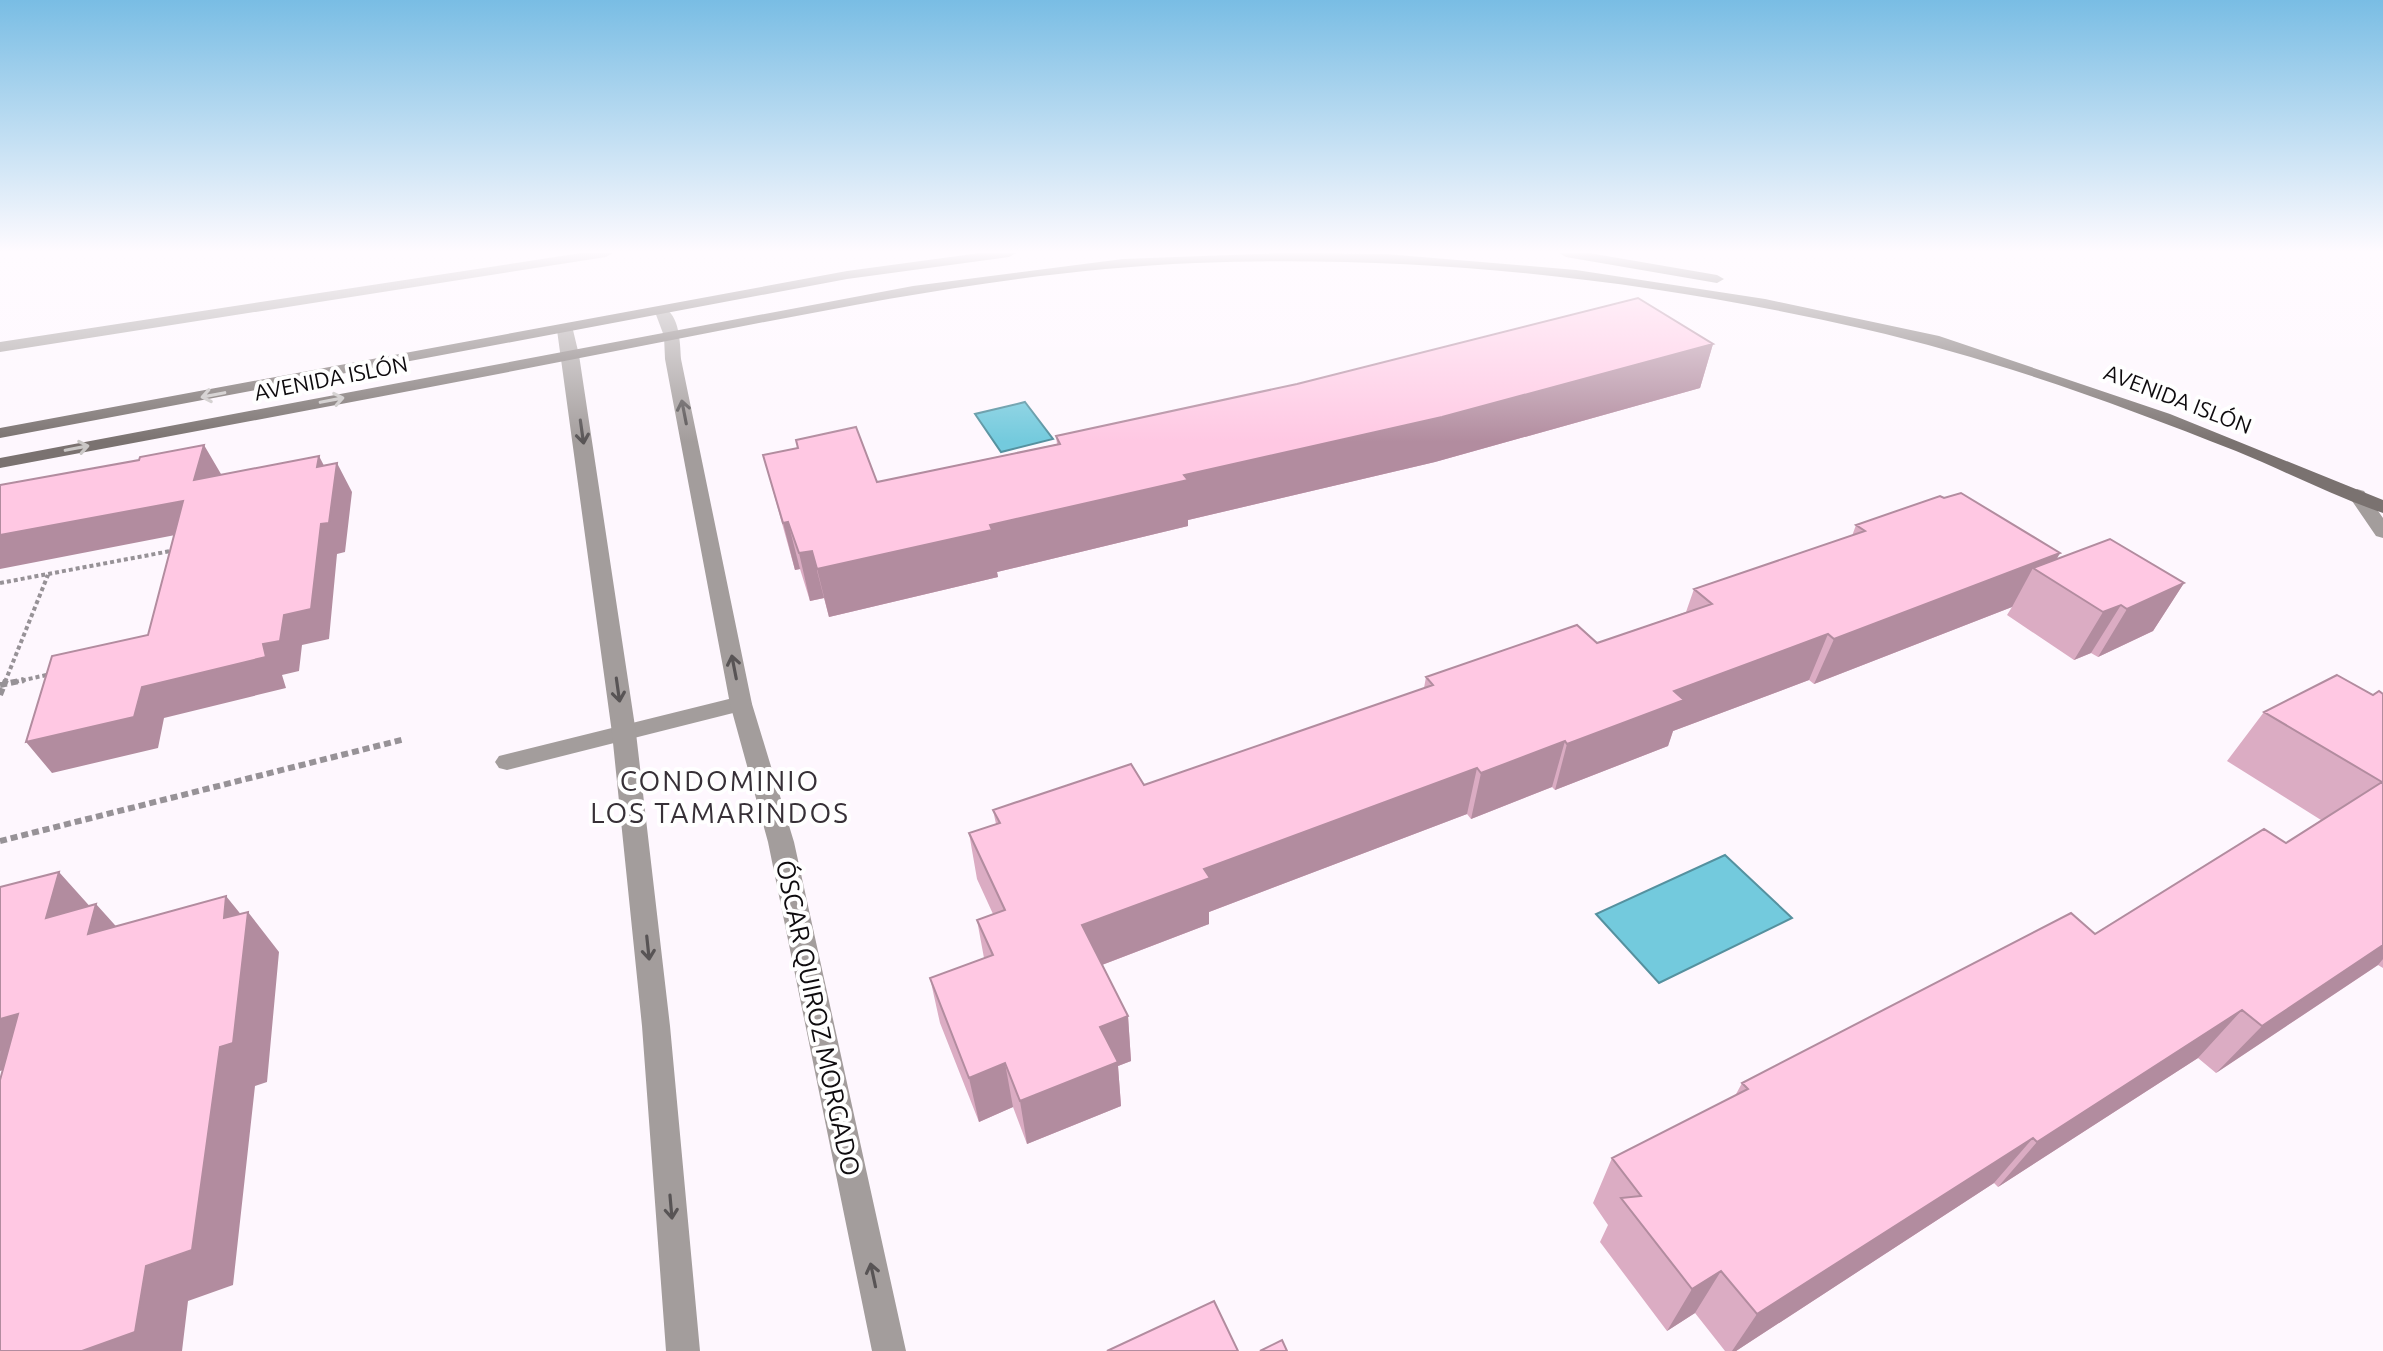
<svg xmlns="http://www.w3.org/2000/svg" width="2383" height="1351" font-family="Ubuntu,sans-serif">
<style>
.water{fill:#73cadd;stroke:#55919f;stroke-width:2}
.lines{fill:none;stroke-linecap:round;stroke-linejoin:round}
.path-far1{stroke:#979297;stroke-width:4;stroke-dasharray:4 3;stroke-linecap:butt}
.path{stroke:#979297;stroke-width:6;stroke-dasharray:7 4;stroke-linecap:butt}
.service{fill:#a39d9c;fill-rule:evenodd}
.minor{fill:#a39d9c;fill-rule:evenodd}
.secondary{fill:#7a7270;fill-rule:evenodd}
.wall{fill:#dbacc3}
.shaded-wall{fill:#b28c9f}
.building{fill:#ffc8e3;stroke:#b28c9f;stroke-width:2}
.oneway{stroke:#cac7c6}
.oneway2{stroke:#585455}
.labels{text-anchor:middle;stroke-width:8;stroke-linejoin:round;paint-order:stroke}
.far-street-label{font-size:22px;fill:#0e0b0e;stroke:#fff}
.street-label{font-size:26px;fill:#0e0b0e;stroke:#fff}
.neighbourhood-label{font-size:28px;letter-spacing:2px;fill:#373037;stroke:#fff}
</style>
<rect width="100%" height="100%" fill="#fef7fe"/>
<path class="water" d="M 1025,402 L 1053,439 L 1001,452 L 975,414 Z
M 1725,855 L 1792,918 L 1659,983 L 1596,914 Z"/>
<g class="lines">
<path class="path-far1" d="M 0,583 L 176,550
M 5,682 L 48,575
M 15,682 L 51,674"/>
<path class="path" d="M 0,685 L 24,680
M 0,695 L 6,680
M 0,841 L 405,739"/>
<path class="service" d="M 741,696 L 749,699 L 752,704 L 749,709 L 507,770 L 499,768 L 495,762 L 499,756 L 507,754 Z"/>
<path class="minor" d="M 581,253 L 613,253 L 606,257 L 0,352 L 0,342 Z
M 663,307 C 680,315 680,343 681,359 L 752,704 L 794,842 L 906,1351 L 872,1351 L 768,842 L 730,704 L 665,359 L 664,336 L 655,312 Z
M 565,325 L 573,330 L 579,355 L 636,733 L 670,1026 L 700,1351 L 666,1351 L 642,1026 L 612,733 L 557,330 Z
M 2357,489 L 2364,491 L 2383,518 L 2383,538 L 2376,536 L 2348,495 Z"/>
<path class="secondary" d="M 980,253 L 1016,253 L 1009,257 L 847,279 L 0,438 L 0,428 L 847,271 Z
M 1282,253 L 1386,254 L 1576,270 L 1765,299 L 1939,336 L 2170,414 L 2383,500 L 2383,513 C 2333,496 2285,471 2236,451 C 2115,403 1991,358 1864,329 C 1645,279 1420,254 1195,263 C 1003,271 814,313 626,349 C 418,390 209,429 0,468 L 0,458 L 913,286 L 1123,259 Z
M 1559,253 L 1589,253 L 1717,275 L 1724,279 L 1717,283 L 1566,257 Z"/>
</g>
<path class="wall" d="M 1713,344 L 1700,388 L 1435,462 L 1188,520 L 1188,526 L 997,572 L 998,577 L 829,617 L 824,598 L 810,601 L 800,569 L 795,570 L 763,455 L 877,482 L 1057,444 L 1056,436 Z
M 1856,525 L 2060,553 L 2056,559 L 2184,583 L 2153,631 L 2098,657 L 2091,653 L 2074,660 L 2007,615 L 2012,607 L 1814,684 L 1809,680 L 1673,731 L 1668,746 L 1555,790 L 1552,787 L 1471,819 L 1467,814 L 1209,912 L 1209,924 L 1102,965 L 1128,1016 L 1131,1061 L 1118,1066 L 1121,1106 L 1027,1144 L 1013,1107 L 979,1122 L 940,1023 L 930,978 L 984,958 L 977,920 L 993,914 L 977,879 L 969,833 L 996,824 L 993,810 L 1144,785 L 1424,688 L 1426,677 L 1597,643 L 1686,612 L 1694,589 L 1852,536 Z
M 2383,694 L 2383,968 L 2378,965 L 2216,1073 L 2198,1058 L 1998,1187 L 1994,1183 L 1736,1351 L 1725,1351 L 1695,1313 L 1667,1331 L 1600,1242 L 1608,1225 L 1593,1203 L 1612,1158 L 1735,1096 L 1742,1083 L 2095,934 L 2286,843 L 2321,820 L 2227,761 L 2264,712 Z"/>
<path class="shaded-wall" d="M 1713,344 L 1700,388 L 1435,462 L 1188,520 L 1188,526 L 997,572 L 998,577 L 829,617 L 817,569 L 1184,475 Z
M 204,445 L 221,474 L 212,510 L 194,480 Z
M 319,456 L 334,485 L 337,463 L 352,492 L 345,552 L 337,554 L 329,639 L 302,645 L 299,671 L 282,675 L 286,688 L 164,718 L 158,748 L 52,773 L 26,742 L 142,687 L 263,644 L 284,615 Z
M 183,501 L 201,530 L 0,569 L 0,535 Z
M 788,522 L 800,569 L 795,570 L 783,523 Z
M 812,551 L 824,598 L 810,601 L 799,553 Z
M 2060,553 L 2047,577 L 2033,568 L 2012,607 L 1814,684 L 1834,639 Z
M 2184,583 L 2153,631 L 2098,657 L 2127,609 Z
M 2121,605 L 2091,653 L 2074,660 L 2103,612 Z
M 1828,634 L 1809,680 L 1673,731 L 1668,746 L 1555,790 L 1567,744 L 1674,691 Z
M 1565,741 L 1552,787 L 1471,819 L 1481,773 Z
M 1477,768 L 1467,814 L 1209,912 L 1209,924 L 1086,971 L 1082,925 L 1204,869 Z
M 59,872 L 94,911 L 96,904 L 132,944 L 84,958 L 46,918 Z
M 226,896 L 247,922 L 248,912 L 279,952 L 267,1082 L 255,1086 L 233,1285 L 188,1301 L 182,1351 L 82,1351 L 146,1266 L 224,918 Z
M 2383,945 L 2383,959 L 2378,965 L 2216,1073 L 2262,1026 Z
M 2242,1010 L 2198,1058 L 1998,1187 L 2037,1142 Z
M 18,1014 L 59,1053 L 0,1071 L 0,1019 Z
M 1128,1016 L 1131,1061 L 1118,1066 L 1121,1106 L 1027,1144 L 1020,1101 L 1100,1027 Z
M 1005,1063 L 1013,1107 L 979,1122 L 969,1078 Z
M 2033,1138 L 1994,1183 L 1736,1351 L 1732,1351 L 1757,1314 Z
M 1721,1271 L 1695,1313 L 1667,1331 L 1692,1289 Z"/>
<path class="building" d="M 1638,298 L 1713,344 L 1442,417 L 1184,475 L 1188,480 L 990,525 L 992,530 L 817,569 L 812,551 L 799,553 L 788,522 L 783,523 L 763,455 L 798,448 L 796,440 L 856,427 L 877,482 L 1060,444 L 1056,436 L 1297,384 Z
M 204,445 L 194,480 L 319,456 L 317,467 L 337,463 L 329,523 L 321,524 L 311,609 L 284,615 L 280,641 L 263,644 L 266,657 L 142,687 L 134,717 L 26,742 L 52,656 L 148,635 L 183,501 L 0,535 L 0,485 L 139,460 L 140,457 Z
M 1961,493 L 2060,553 L 1834,639 L 1828,634 L 1674,691 L 1684,700 L 1567,744 L 1565,741 L 1481,773 L 1477,768 L 1204,869 L 1210,878 L 1082,925 L 1128,1016 L 1100,1027 L 1118,1062 L 1020,1101 L 1005,1063 L 969,1078 L 930,978 L 993,955 L 977,920 L 1005,910 L 969,833 L 1000,823 L 993,810 L 1131,764 L 1144,785 L 1433,685 L 1426,677 L 1577,625 L 1597,643 L 1712,604 L 1694,589 L 1865,531 L 1856,525 L 1940,496 L 1944,498 Z
M 2110,539 L 2184,583 L 2127,609 L 2121,605 L 2103,612 L 2033,568 Z
M 2337,675 L 2373,695 L 2379,691 L 2383,694 L 2383,945 L 2262,1026 L 2242,1010 L 2037,1142 L 2033,1138 L 1757,1314 L 1721,1271 L 1692,1289 L 1621,1198 L 1641,1196 L 1612,1158 L 1748,1089 L 1742,1083 L 2071,913 L 2095,934 L 2264,829 L 2286,843 L 2382,782 L 2264,712 Z
M 59,872 L 46,918 L 96,904 L 88,934 L 226,896 L 224,918 L 248,912 L 233,1043 L 220,1047 L 192,1250 L 146,1266 L 135,1332 L 82,1351 L 0,1351 L 0,1080 L 18,1014 L 0,1019 L 0,887 Z
M 1214,1301 L 1238,1351 L 1107,1351 Z
M 1282,1340 L 1287,1351 L 1260,1351 Z"/>
<defs><path id="oneway-shaft" d="M-6 0H5M1.5-3L5.5 0L1.5 3" fill="none" stroke-width="1.6" stroke-linecap="round" stroke-linejoin="round" transform="scale(2)"/></defs>
<g class="oneway">
<use href="#oneway-shaft" transform="translate(213 395) rotate(169)"/>
<use href="#oneway-shaft" transform="translate(332 400) rotate(-11)"/>
<use href="#oneway-shaft" transform="translate(77 448) rotate(-11)"/>
</g>
<g class="oneway2">
<use href="#oneway-shaft" transform="translate(684 412) rotate(-101)"/>
<use href="#oneway-shaft" transform="translate(582 432) rotate(82)"/>
<use href="#oneway-shaft" transform="translate(734 667) rotate(-101)"/>
<use href="#oneway-shaft" transform="translate(618 690) rotate(82)"/>
<use href="#oneway-shaft" transform="translate(648 948) rotate(84)"/>
<use href="#oneway-shaft" transform="translate(671 1207) rotate(85)"/>
<use href="#oneway-shaft" transform="translate(873 1275) rotate(-102)"/>
</g>
<linearGradient id="sky" x2="0" y2="1"><stop stop-color="#79bde4"/><stop offset="0.57" stop-color="#fffbff"/><stop offset="1" stop-color="#fffbff" stop-opacity="0"/></linearGradient>
<rect width="2383" height="442" fill="url(#sky)"/>
<g class="labels">
<g class="far-street-label">
<text transform="translate(331 378) rotate(-11)" y="8">AVENIDA ISLÓN</text>
<text transform="translate(2178 399) rotate(21)" y="8">AVENIDA ISLÓN</text>
</g>
<g class="street-label">
<text transform="translate(818 1018) rotate(78)" y="9">ÓSCAR QUIROZ MORGADO</text>
</g>
<g class="neighbourhood-label">
<text x="720" y="791">CONDOMINIO<tspan x="720" dy="32">LOS TAMARINDOS</tspan></text>
</g>
</g>
</svg>
